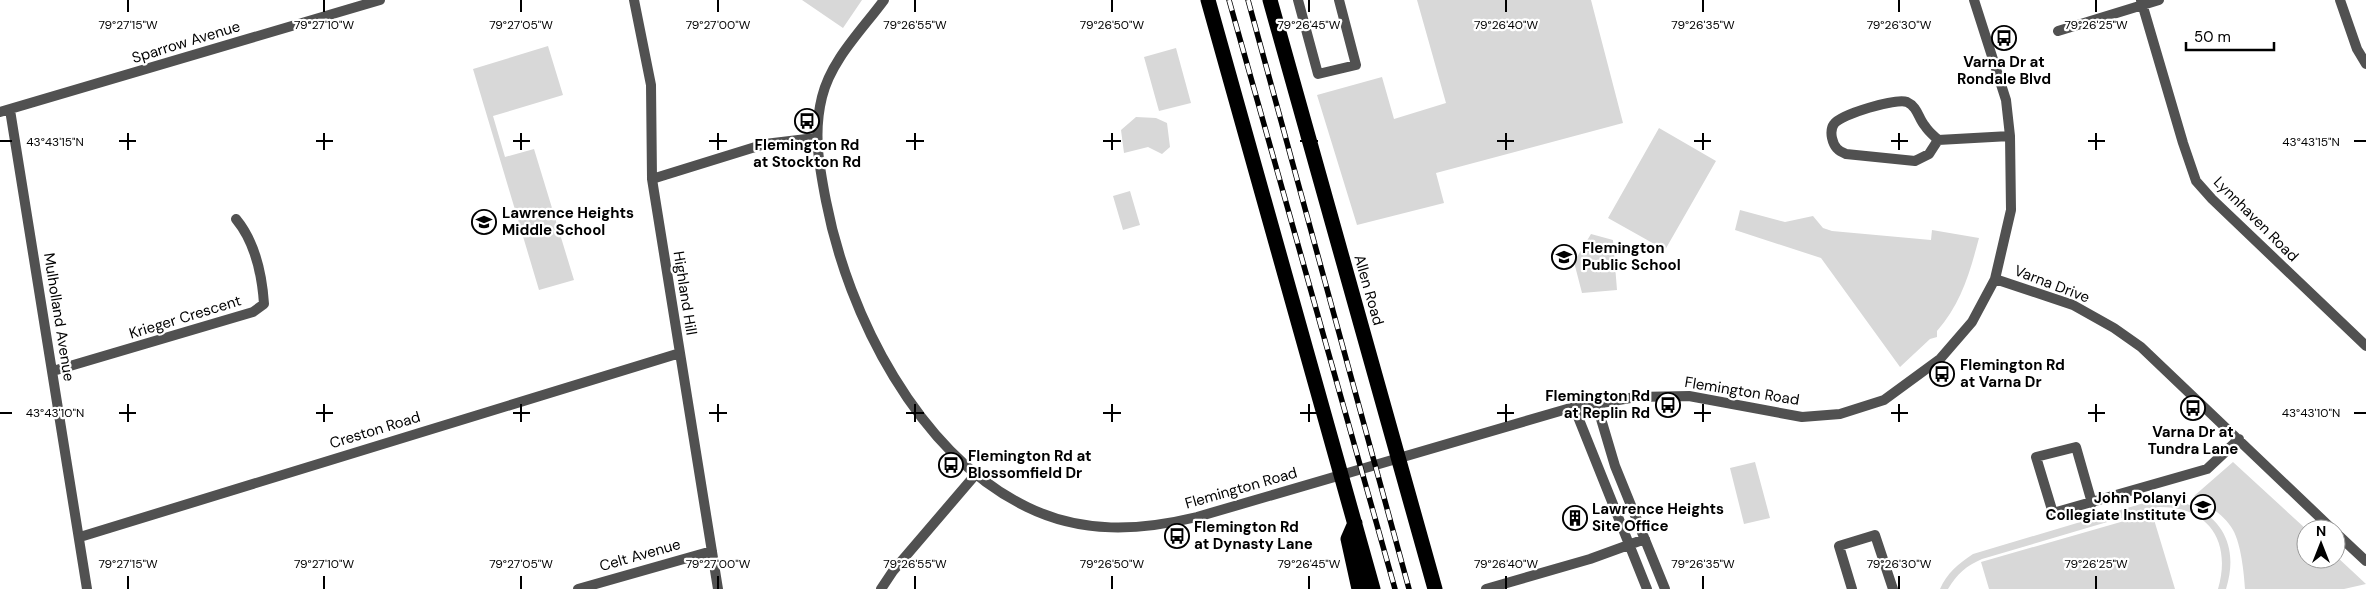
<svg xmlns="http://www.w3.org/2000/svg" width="2366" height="589" font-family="'DM Sans',sans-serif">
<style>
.green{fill:#d8d8d8}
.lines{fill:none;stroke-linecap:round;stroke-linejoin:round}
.street{stroke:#515151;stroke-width:10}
.highway{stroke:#000;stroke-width:15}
.rail-casing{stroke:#000;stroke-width:5.5}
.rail{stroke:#fff;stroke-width:4;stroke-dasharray:11;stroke-linecap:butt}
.ticks{fill:none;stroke:#000;stroke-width:2}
.labels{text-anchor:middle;stroke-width:4.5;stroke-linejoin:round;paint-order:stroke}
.street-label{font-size:15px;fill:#000;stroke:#fff}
.poi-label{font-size:15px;font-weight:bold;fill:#000;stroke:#fff;text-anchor:start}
.ticks-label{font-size:12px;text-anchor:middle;fill:#000;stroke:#fff;stroke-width:4.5;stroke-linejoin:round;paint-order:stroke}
</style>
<rect width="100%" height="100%" fill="#fff"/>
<path class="green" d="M 802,0 L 862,0 L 843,28 Z
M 1417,0 L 1591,0 L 1623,123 L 1436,173 L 1444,203 L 1357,225 L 1317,95 L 1382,77 L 1394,119 L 1446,103 Z
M 548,46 L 563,95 L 493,116 L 505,157 L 534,149 L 574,280 L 539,290 L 473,69 Z
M 1176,48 L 1191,103 L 1159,111 L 1144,57 Z
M 1136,117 L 1156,118 L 1167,123 L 1170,147 L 1162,154 L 1148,147 L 1124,153 L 1121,130 Z
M 1659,128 L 1716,161 L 1665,250 L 1608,218 Z
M 1130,191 L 1140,225 L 1123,230 L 1113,196 Z
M 1740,210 L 1785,222 L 1813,216 L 1823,228 L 1832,231 L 1931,240 L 1932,230 L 1979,238 C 1970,272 1961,304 1937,331 L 1937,337 L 1930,339 L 1900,367 L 1821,258 L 1735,230 Z
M 1591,234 L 1613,240 L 1617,290 L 1582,293 L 1574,262 Z
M 1755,462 L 1770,518 L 1744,524 L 1730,468 Z
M 2233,462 L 2306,529 L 2306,559 L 2336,559 L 2336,556 L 2366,584 L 2344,589 L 2245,589 C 2244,573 2241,544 2233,530 C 2225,515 2208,506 2194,496 Z
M 2169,499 C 2217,508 2241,541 2226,589 L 2218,589 C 2232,541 2208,506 2158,507 L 1982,559 C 1966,566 1957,574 1948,589 L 1940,589 C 1947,573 1958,564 1973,554 L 2154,500 Z
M 2152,513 L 2175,589 L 1989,589 L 1981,562 Z"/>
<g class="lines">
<path class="street" d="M 634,0 L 651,85 L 652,179 L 718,589
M 884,0 C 862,30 831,60 822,97 C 813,133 819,165 826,201 C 848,315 918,454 1027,507 C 1082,534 1139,531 1197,517 L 1567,409 L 1636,397 L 1689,396 L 1802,417 L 1840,414 L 1884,400 L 1940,359 L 1972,322 L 1995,279 L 2011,210 L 2010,136 L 2006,100 L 1974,0
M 1298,0 L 1318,74 L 1356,65 L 1339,0
M 2141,0 L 2183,143 L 2196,181 L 2212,199 L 2366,346
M 2340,0 L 2357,49 L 2366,64
M 2058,31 L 2159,0
M 10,110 L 87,589
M 0,112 L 380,0
M 1938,140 L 1929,154 L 1915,161 L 1846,154 C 1838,151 1834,147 1832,138 C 1831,133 1831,128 1834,124 C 1841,114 1896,98 1907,102 C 1918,107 1918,118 1925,126 C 1928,131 1934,136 1938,140 L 2010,136
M 652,179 L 765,144 L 815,138
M 1995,279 L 2073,305 L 2114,328 L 2141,347 L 2332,529
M 53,371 L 253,312 L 264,304 C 262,274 255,242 236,219
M 1596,402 L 1615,466 L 1665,589
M 1574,407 L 1647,589
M 2092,503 L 2076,447 L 2036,457 L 2053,513 L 2207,469 L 2239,439
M 2336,533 L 2366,561
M 80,537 L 680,353
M 578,589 L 712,551
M 881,589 L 893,571 L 976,474
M 1486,589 L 1590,559 L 1645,539
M 1852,589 L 1839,546 L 1875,535 L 1893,589"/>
<path class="highway" d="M 1208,0 L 1373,589
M 1270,0 L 1435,589
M 1355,523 L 1348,539 L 1359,589"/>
<defs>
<path id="rail" d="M 1229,0 L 1395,589
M 1248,0 L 1409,589"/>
</defs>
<use href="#rail" class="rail-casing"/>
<use href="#rail" class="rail"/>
</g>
<path class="ticks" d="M 128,0 L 128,12M 324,0 L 324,12M 521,0 L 521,12M 718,0 L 718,12M 915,0 L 915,12M 1112,0 L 1112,12M 1309,0 L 1309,12M 1506,0 L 1506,12M 1703,0 L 1703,12M 1899,0 L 1899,12M 2096,0 L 2096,12M 128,133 L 128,150M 324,133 L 324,150M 521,133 L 521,150M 718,133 L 718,150M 915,133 L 915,150M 1112,133 L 1112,150M 1309,133 L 1309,150M 1506,133 L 1506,150M 1703,133 L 1703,150M 1899,133 L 1899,150M 2096,133 L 2096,150M 0,141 L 12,141M 119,141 L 136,141M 316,141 L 333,141M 513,141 L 530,141M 709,141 L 727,141M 906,141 L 924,141M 1103,141 L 1121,141M 1300,141 L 1318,141M 1497,141 L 1514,141M 1694,141 L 1711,141M 1891,141 L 1908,141M 2088,141 L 2105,141M 2354,141 L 2366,141M 128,404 L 128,422M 324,404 L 324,422M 521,404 L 521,422M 718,404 L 718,422M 915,404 L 915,422M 1112,404 L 1112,422M 1309,404 L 1309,422M 1506,404 L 1506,422M 1703,404 L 1703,422M 1899,404 L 1899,422M 2096,404 L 2096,422M 0,413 L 12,413M 119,413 L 136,413M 316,413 L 333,413M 513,413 L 530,413M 709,413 L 727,413M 906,413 L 924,413M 1103,413 L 1121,413M 1300,413 L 1318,413M 1497,413 L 1514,413M 1694,413 L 1711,413M 1891,413 L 1908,413M 2088,413 L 2105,413M 2354,413 L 2366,413M 128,576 L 128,589M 324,576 L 324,589M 521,576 L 521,589M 718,576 L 718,589M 915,576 L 915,589M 1112,576 L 1112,589M 1309,576 L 1309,589M 1506,576 L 1506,589M 1703,576 L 1703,589M 1899,576 L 1899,589M 2096,576 L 2096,589"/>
<defs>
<symbol id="bus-ring" viewBox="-11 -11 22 22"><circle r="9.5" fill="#fff" stroke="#000" stroke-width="1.5"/><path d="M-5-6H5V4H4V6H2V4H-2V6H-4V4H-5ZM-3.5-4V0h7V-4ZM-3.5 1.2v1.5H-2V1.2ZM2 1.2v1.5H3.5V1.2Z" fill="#000"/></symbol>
<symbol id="school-ring" viewBox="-11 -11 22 22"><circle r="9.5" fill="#fff" stroke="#000" stroke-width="1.5"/><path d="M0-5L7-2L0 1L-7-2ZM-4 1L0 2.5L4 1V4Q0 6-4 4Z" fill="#000"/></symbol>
<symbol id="building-ring" viewBox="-11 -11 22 22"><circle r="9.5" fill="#fff" stroke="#000" stroke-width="1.5"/><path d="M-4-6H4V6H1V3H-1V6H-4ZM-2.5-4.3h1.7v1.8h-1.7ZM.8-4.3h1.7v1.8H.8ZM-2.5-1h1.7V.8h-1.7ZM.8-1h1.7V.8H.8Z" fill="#000"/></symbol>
</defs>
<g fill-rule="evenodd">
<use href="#bus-ring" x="1990" y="24" width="28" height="28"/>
<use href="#bus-ring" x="793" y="107" width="28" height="28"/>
<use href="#school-ring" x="470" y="208" width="28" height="28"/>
<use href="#school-ring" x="1550" y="243" width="28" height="28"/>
<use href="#bus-ring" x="1928" y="360" width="28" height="28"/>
<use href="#bus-ring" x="1654" y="391" width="28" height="28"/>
<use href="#bus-ring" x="2179" y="394" width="28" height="28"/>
<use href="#bus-ring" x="937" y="451" width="28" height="28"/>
<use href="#school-ring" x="2189" y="493" width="28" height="28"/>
<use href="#building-ring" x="1561" y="504" width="28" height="28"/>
<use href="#bus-ring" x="1163" y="522" width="28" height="28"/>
</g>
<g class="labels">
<g class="street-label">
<text transform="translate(186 42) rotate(-17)" y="5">Sparrow Avenue</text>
<text transform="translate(2256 219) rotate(45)" y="5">Lynnhaven Road</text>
<text transform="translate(2052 284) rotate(21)" y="5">Varna Drive</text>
<text transform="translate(1369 290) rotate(74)" y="5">Allen Road</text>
<text transform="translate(685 293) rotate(81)" y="5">Highland Hill</text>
<text transform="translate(59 317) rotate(81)" y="5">Mulholland Avenue</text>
<text transform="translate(185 317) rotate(-17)" y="5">Krieger Crescent</text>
<text transform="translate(1742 391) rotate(9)" y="5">Flemington Road</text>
<text transform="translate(375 430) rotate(-17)" y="5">Creston Road</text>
<text transform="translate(1241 488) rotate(-16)" y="5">Flemington Road</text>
<text transform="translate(640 555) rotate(-16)" y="5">Celt Avenue</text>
</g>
<g class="poi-label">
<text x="2004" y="67" text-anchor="middle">Varna Dr at<tspan x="2004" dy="17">Rondale Blvd</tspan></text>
<text x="807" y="150" text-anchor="middle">Flemington Rd<tspan x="807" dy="17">at Stockton Rd</tspan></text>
<text x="502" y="218">Lawrence Heights<tspan x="502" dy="17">Middle School</tspan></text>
<text x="1582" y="253">Flemington<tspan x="1582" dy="17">Public School</tspan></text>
<text x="1960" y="370">Flemington Rd<tspan x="1960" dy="17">at Varna Dr</tspan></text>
<text x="1650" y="401" text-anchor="end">Flemington Rd<tspan x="1650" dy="17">at Replin Rd</tspan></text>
<text x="2193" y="437" text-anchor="middle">Varna Dr at<tspan x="2193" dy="17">Tundra Lane</tspan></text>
<text x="968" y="461">Flemington Rd at<tspan x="968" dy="17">Blossomfield Dr</tspan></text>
<text x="2186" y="503" text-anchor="end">John Polanyi<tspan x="2186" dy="17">Collegiate Institute</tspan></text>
<text x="1592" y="514">Lawrence Heights<tspan x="1592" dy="17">Site Office</tspan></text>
<text x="1194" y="532">Flemington Rd<tspan x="1194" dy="17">at Dynasty Lane</tspan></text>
</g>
</g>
<g class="ticks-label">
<text x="128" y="29">79°27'15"W</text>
<text x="324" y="29">79°27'10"W</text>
<text x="521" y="29">79°27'05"W</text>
<text x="718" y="29">79°27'00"W</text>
<text x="915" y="29">79°26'55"W</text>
<text x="1112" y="29">79°26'50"W</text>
<text x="1309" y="29">79°26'45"W</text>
<text x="1506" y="29">79°26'40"W</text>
<text x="1703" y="29">79°26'35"W</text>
<text x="1899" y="29">79°26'30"W</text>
<text x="2096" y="29">79°26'25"W</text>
<text x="55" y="146">43°43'15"N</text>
<text x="2311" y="146">43°43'15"N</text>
<text x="55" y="417">43°43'10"N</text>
<text x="2311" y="417">43°43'10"N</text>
<text x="128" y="568">79°27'15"W</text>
<text x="324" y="568">79°27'10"W</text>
<text x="521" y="568">79°27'05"W</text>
<text x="718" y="568">79°27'00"W</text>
<text x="915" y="568">79°26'55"W</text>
<text x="1112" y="568">79°26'50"W</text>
<text x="1309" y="568">79°26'45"W</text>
<text x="1506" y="568">79°26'40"W</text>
<text x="1703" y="568">79°26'35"W</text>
<text x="1899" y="568">79°26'30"W</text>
<text x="2096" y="568">79°26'25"W</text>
</g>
<g transform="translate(2321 544)"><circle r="24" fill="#ffffff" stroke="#999999"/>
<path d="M0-4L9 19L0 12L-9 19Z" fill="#000000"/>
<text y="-8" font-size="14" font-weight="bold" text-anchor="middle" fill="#000000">N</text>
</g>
<path d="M2186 42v8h88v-8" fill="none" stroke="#000000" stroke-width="2.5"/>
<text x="2194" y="42" font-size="15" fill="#000000" stroke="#ffffff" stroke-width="4" paint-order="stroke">50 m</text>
</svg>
